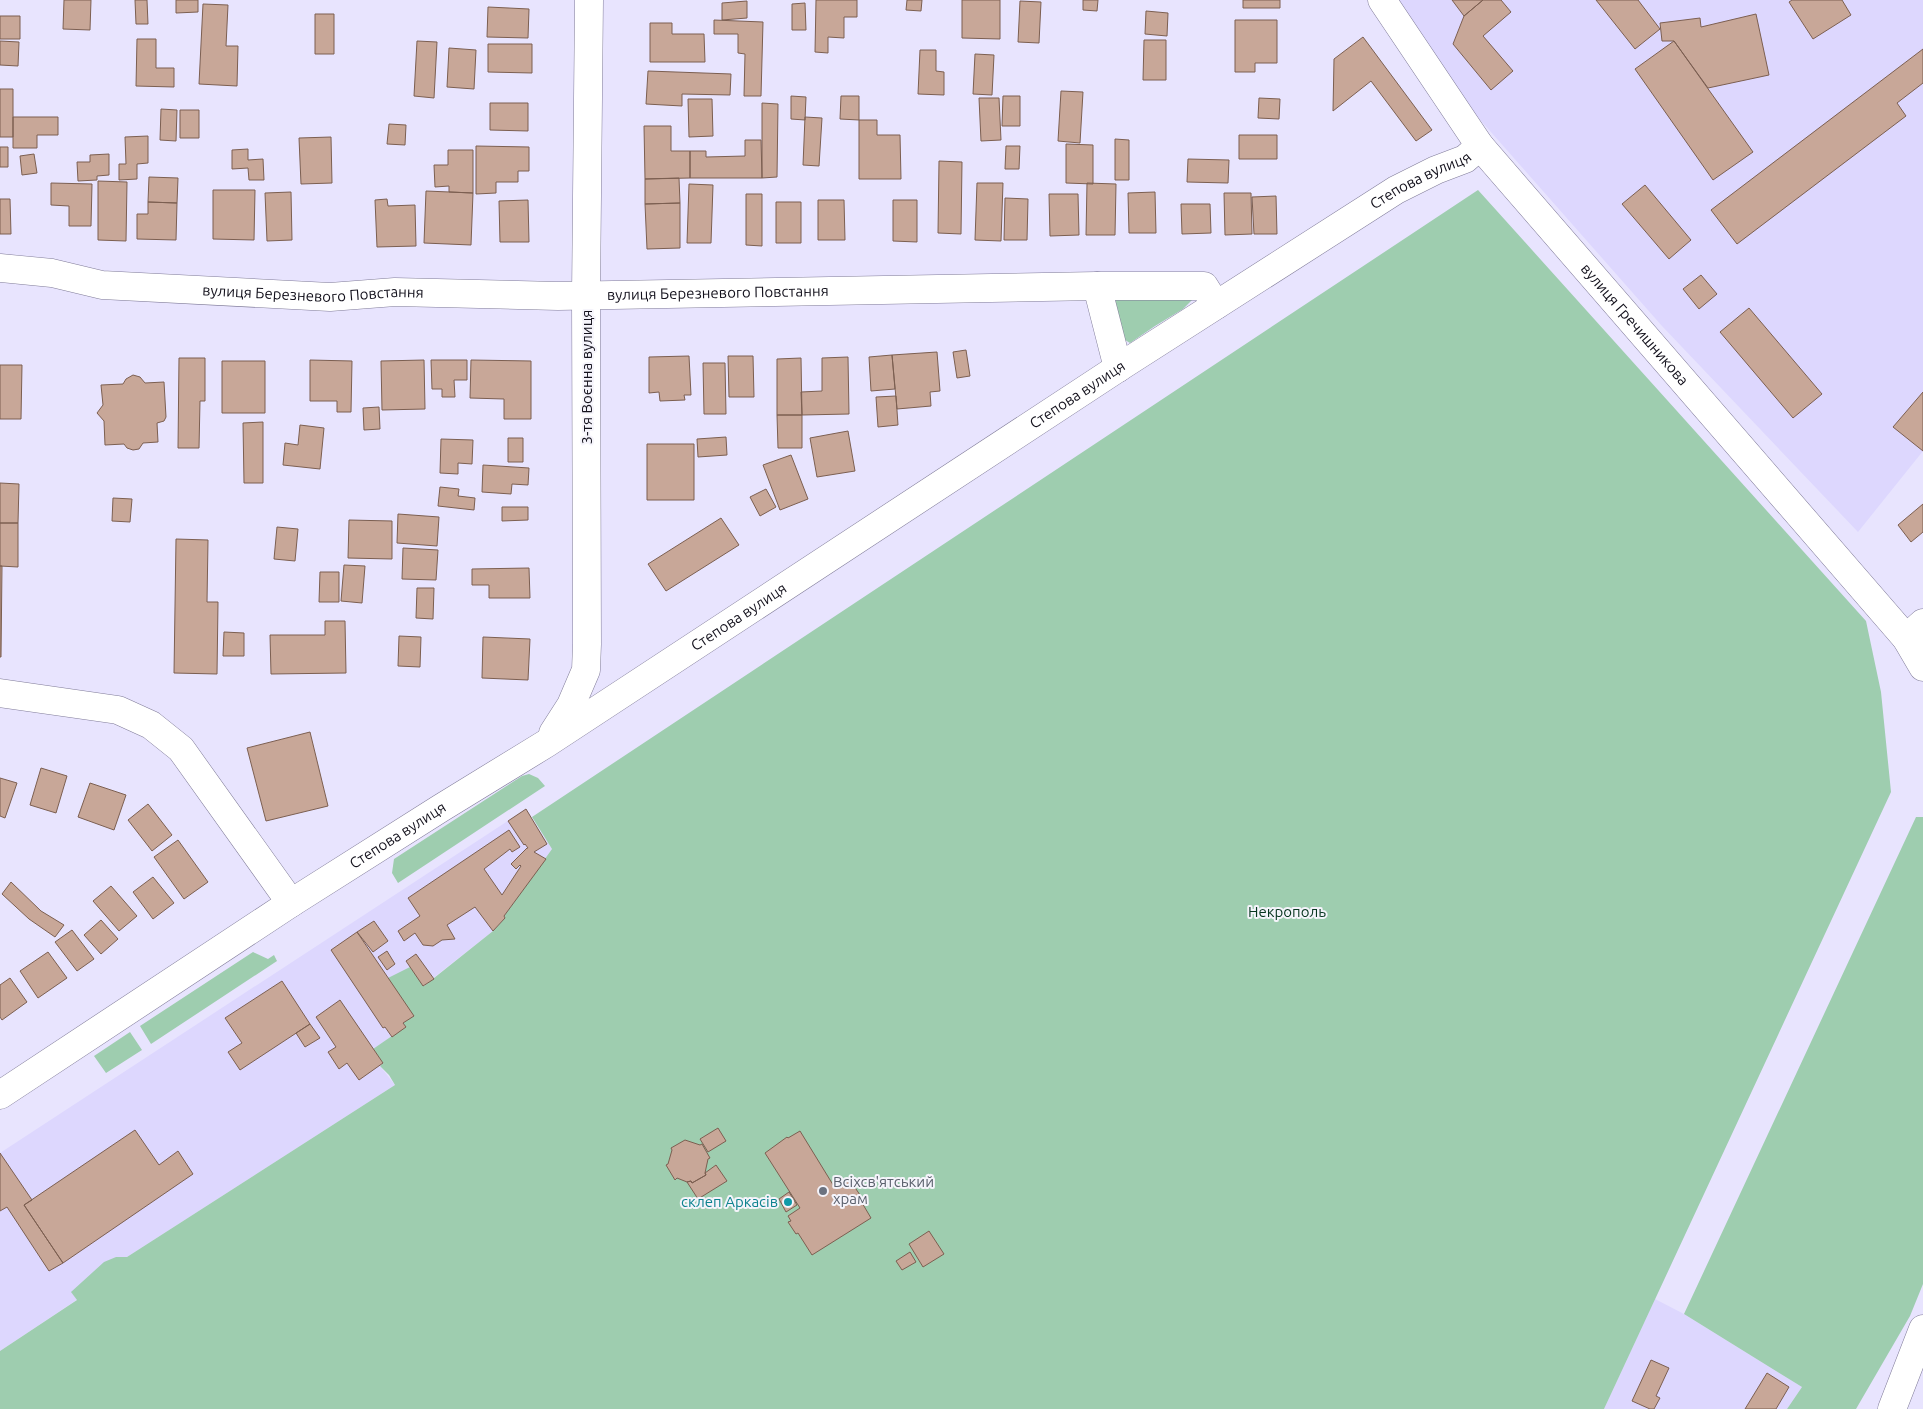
<svg xmlns="http://www.w3.org/2000/svg" width="1923" height="1409" font-family="Ubuntu,sans-serif">
<style>
.built{fill:#ddd7fe}
.green{fill:#9ecdaf}
.building{fill:#c8a798;stroke:#7c5f51}
.lines{fill:none;stroke-linecap:round;stroke-linejoin:round}
.minor-casing{stroke:#807c99;stroke-width:29}
.major-casing{stroke:#807c99;stroke-width:29}
.minor{stroke:#fff;stroke-width:28}
.major{stroke:#fff;stroke-width:28}
.worship-dot{fill:#6b7280;stroke:#f5f4fb;stroke-width:2}
.culture-dot{fill:#0f9aa8;stroke:#f5f4fb;stroke-width:2}
.labels{text-anchor:middle;stroke-width:4;stroke-linejoin:round;paint-order:stroke}
.street-label{font-size:15px;fill:#13111c;stroke:#f5f4fb}
.park-label{font-size:15px;fill:#07361f;stroke:#f5f4fb}
.worship-label{font-size:15px;fill:#5b616d;stroke:#f5f4fb;text-anchor:start}
.culture-label{font-size:15px;fill:#0d838f;stroke:#f5f4fb;text-anchor:end}
</style>
<rect width="100%" height="100%" fill="#e8e4fe"/>
<path class="built" d="M 1397,0 L 1923,0 L 1923,451 L 1858,532 L 1662,326 L 1475,114 Z
M 526,809 L 552,849 L 505,916 L 505,918 L 493,931 L 423,986 L 406,1027 L 373,1049 L 383,1063 L 380,1066 L 395,1085 L 127,1257 L 116,1257 L 72,1293 L 78,1299 L 0,1351 L 0,1153 Z
M 1655,1299 L 1684,1314 L 1802,1387 L 1787,1409 L 1604,1409 Z"/>
<path class="green" d="M 1478,190 L 1866,621 L 1881,692 L 1891,792 L 1604,1409 L 0,1409 L 0,1351 L 77,1300 L 71,1292 L 104,1262 L 116,1257 L 127,1257 L 395,1085 L 389,1075 L 380,1066 L 383,1063 L 373,1049 L 405,1027 L 388,978 L 410,967 L 424,986 L 493,931 L 505,918 L 504,916 L 552,849 L 532,817 Z
M 1110,295 L 1193,299 L 1183,309 L 1155,326 L 1130,343 L 1117,335 Z
M 529,774 L 538,778 L 545,786 L 398,883 L 392,873 L 394,859 L 522,776 Z
M 1916,817 L 1923,817 L 1923,1284 L 1910,1316 L 1856,1409 L 1787,1409 L 1802,1387 L 1684,1314 Z
M 253,952 L 268,959 L 274,955 L 277,961 L 151,1044 L 140,1026 Z
M 130,1032 L 142,1050 L 106,1073 L 94,1056 Z"/>
<path class="building" d="M 64,0 L 91,0 L 90,30 L 63,29 Z
M 135,0 L 147,0 L 148,24 L 136,24 Z
M 176,0 L 198,0 L 198,12 L 176,13 Z
M 816,0 L 857,0 L 857,17 L 844,17 L 844,38 L 828,37 L 828,53 L 815,52 Z
M 907,0 L 922,0 L 921,11 L 906,10 Z
M 962,0 L 1000,0 L 1000,39 L 962,38 Z
M 1083,0 L 1098,0 L 1097,11 L 1083,10 Z
M 1243,0 L 1280,0 L 1280,8 L 1243,8 Z
M 1452,0 L 1483,0 L 1464,16 Z
M 1483,0 L 1501,0 L 1511,12 L 1483,36 L 1513,71 L 1491,90 L 1453,44 L 1464,16 Z
M 1596,0 L 1638,0 L 1660,29 L 1635,49 Z
M 1792,0 L 1842,0 L 1851,15 L 1813,39 L 1789,2 Z
M 747,1 L 747,18 L 722,20 L 722,3 Z
M 1020,1 L 1041,2 L 1039,43 L 1018,42 Z
M 805,3 L 806,30 L 792,30 L 792,4 Z
M 203,4 L 228,5 L 226,46 L 238,46 L 237,86 L 199,84 Z
M 488,7 L 529,9 L 528,38 L 487,37 Z
M 1146,11 L 1168,13 L 1167,36 L 1145,34 Z
M 315,14 L 334,14 L 334,54 L 315,54 Z
M 1756,14 L 1769,75 L 1708,88 L 1674,41 L 1662,41 L 1660,23 L 1700,18 L 1701,27 Z
M 0,16 L 20,16 L 20,39 L 0,39 Z
M 714,20 L 763,22 L 761,96 L 744,96 L 745,54 L 738,53 L 738,34 L 714,34 Z
M 1235,20 L 1277,20 L 1277,63 L 1255,63 L 1255,72 L 1235,72 Z
M 650,23 L 672,23 L 672,34 L 704,34 L 705,62 L 650,62 Z
M 1363,37 L 1432,130 L 1416,141 L 1371,81 L 1333,111 L 1334,59 Z
M 137,39 L 156,39 L 156,68 L 174,68 L 174,87 L 136,86 Z
M 1144,40 L 1166,40 L 1166,80 L 1143,80 Z
M 0,41 L 19,42 L 18,66 L 0,65 Z
M 417,41 L 437,42 L 434,98 L 414,96 Z
M 1674,41 L 1753,152 L 1713,180 L 1635,69 Z
M 488,44 L 532,44 L 532,73 L 488,72 Z
M 449,48 L 476,50 L 474,89 L 447,87 Z
M 1923,49 L 1923,83 L 1897,103 L 1906,116 L 1737,244 L 1711,210 Z
M 920,50 L 936,50 L 936,71 L 944,72 L 944,95 L 918,94 Z
M 975,54 L 994,55 L 992,95 L 973,94 Z
M 648,71 L 731,74 L 730,95 L 682,94 L 682,106 L 646,104 Z
M 0,89 L 13,89 L 13,137 L 0,137 Z
M 1061,91 L 1083,92 L 1080,143 L 1058,141 Z
M 791,96 L 806,97 L 805,120 L 791,119 Z
M 841,96 L 859,96 L 859,120 L 840,119 Z
M 1003,96 L 1020,96 L 1020,126 L 1002,126 Z
M 979,98 L 999,98 L 1001,140 L 981,141 Z
M 1259,98 L 1280,99 L 1279,119 L 1258,118 Z
M 688,99 L 712,99 L 713,136 L 689,137 Z
M 490,103 L 528,103 L 528,131 L 490,130 Z
M 762,103 L 778,104 L 777,177 L 762,178 Z
M 161,109 L 177,110 L 176,141 L 160,140 Z
M 180,110 L 199,110 L 199,138 L 180,138 Z
M 13,117 L 58,117 L 58,135 L 37,135 L 37,148 L 13,148 Z
M 805,117 L 822,118 L 819,166 L 803,165 Z
M 859,120 L 877,120 L 877,135 L 900,135 L 901,179 L 859,179 Z
M 389,124 L 406,125 L 405,145 L 387,144 Z
M 644,126 L 671,126 L 671,151 L 690,151 L 690,178 L 645,179 Z
M 1239,135 L 1277,135 L 1277,159 L 1239,159 Z
M 148,136 L 148,163 L 137,164 L 137,179 L 119,180 L 119,164 L 126,164 L 125,137 Z
M 331,137 L 332,183 L 301,184 L 299,138 Z
M 1115,139 L 1129,140 L 1129,180 L 1115,180 Z
M 745,140 L 761,140 L 762,178 L 690,178 L 690,151 L 706,151 L 706,157 L 745,156 Z
M 1066,144 L 1093,145 L 1093,184 L 1066,183 Z
M 476,146 L 529,147 L 529,171 L 518,171 L 518,182 L 496,182 L 496,193 L 476,194 Z
M 1006,146 L 1020,146 L 1019,169 L 1005,169 Z
M 0,147 L 8,147 L 8,167 L 0,167 Z
M 248,149 L 248,160 L 263,159 L 264,180 L 249,180 L 248,168 L 232,169 L 232,150 Z
M 448,150 L 473,150 L 473,193 L 449,192 L 449,186 L 435,187 L 434,165 L 448,165 Z
M 34,154 L 37,173 L 22,175 L 20,156 Z
M 109,154 L 109,175 L 97,176 L 97,180 L 78,181 L 77,162 L 90,162 L 90,155 Z
M 1188,159 L 1229,160 L 1228,183 L 1187,182 Z
M 939,161 L 962,162 L 961,234 L 938,233 Z
M 149,177 L 178,178 L 177,203 L 148,202 Z
M 679,178 L 680,203 L 645,204 L 645,179 Z
M 98,181 L 127,182 L 126,241 L 98,240 Z
M 51,183 L 92,184 L 91,226 L 69,226 L 69,206 L 51,205 Z
M 977,183 L 1003,183 L 1001,241 L 975,240 Z
M 1087,183 L 1116,184 L 1115,235 L 1086,235 Z
M 689,184 L 713,185 L 711,243 L 687,243 Z
M 1645,185 L 1691,240 L 1669,259 L 1622,204 Z
M 213,190 L 255,190 L 254,240 L 213,239 Z
M 426,191 L 473,193 L 471,245 L 424,243 Z
M 291,192 L 292,240 L 267,241 L 265,193 Z
M 1155,192 L 1156,233 L 1129,233 L 1128,193 Z
M 1224,193 L 1251,193 L 1252,234 L 1225,235 Z
M 746,194 L 762,194 L 762,246 L 746,245 Z
M 1049,194 L 1078,194 L 1079,235 L 1050,236 Z
M 1276,196 L 1277,234 L 1254,234 L 1252,197 Z
M 1005,198 L 1028,199 L 1027,240 L 1004,240 Z
M 0,199 L 10,199 L 11,234 L 0,234 Z
M 387,199 L 388,206 L 415,205 L 416,246 L 377,247 L 375,200 Z
M 528,200 L 529,242 L 500,242 L 499,201 Z
M 818,200 L 844,200 L 845,240 L 818,240 Z
M 893,200 L 917,200 L 917,242 L 893,241 Z
M 148,202 L 177,203 L 176,240 L 137,239 L 137,214 L 148,214 Z
M 776,202 L 801,202 L 801,243 L 776,243 Z
M 680,203 L 680,248 L 647,249 L 645,204 Z
M 1181,204 L 1210,204 L 1211,233 L 1182,234 Z
M 1701,275 L 1717,294 L 1699,309 L 1683,289 Z
M 1749,308 L 1822,394 L 1793,418 L 1720,332 Z
M 966,350 L 970,376 L 957,378 L 953,352 Z
M 937,352 L 940,391 L 930,392 L 931,406 L 897,409 L 892,355 Z
M 892,355 L 895,389 L 871,391 L 869,357 Z
M 689,356 L 691,395 L 684,395 L 685,400 L 660,401 L 659,392 L 649,393 L 649,357 Z
M 728,356 L 753,356 L 754,397 L 729,397 Z
M 848,357 L 849,414 L 802,415 L 801,392 L 822,391 L 822,358 Z
M 179,358 L 205,358 L 205,401 L 200,401 L 199,448 L 178,448 Z
M 801,358 L 802,415 L 777,415 L 777,359 Z
M 310,360 L 352,361 L 351,412 L 337,412 L 337,401 L 310,401 Z
M 424,360 L 425,409 L 382,410 L 381,361 Z
M 431,360 L 467,360 L 467,380 L 454,380 L 455,397 L 442,397 L 442,389 L 432,389 Z
M 471,360 L 531,361 L 531,419 L 504,419 L 504,399 L 470,398 Z
M 222,361 L 265,361 L 265,413 L 222,413 Z
M 703,363 L 725,363 L 726,414 L 704,414 Z
M 0,365 L 22,365 L 21,419 L 0,419 Z
M 133,375 L 140,377 L 145,383 L 164,382 L 166,417 L 164,421 L 157,423 L 158,442 L 143,443 L 139,449 L 133,450 L 127,448 L 124,444 L 105,445 L 104,421 L 97,413 L 103,405 L 101,385 L 123,384 L 126,379 Z
M 1923,392 L 1923,451 L 1893,427 Z
M 896,396 L 898,425 L 878,427 L 876,397 Z
M 379,407 L 380,429 L 364,430 L 363,408 Z
M 777,415 L 802,415 L 802,448 L 778,448 Z
M 263,422 L 263,483 L 244,483 L 243,423 Z
M 300,425 L 324,428 L 320,469 L 283,465 L 285,443 L 298,445 Z
M 848,431 L 855,471 L 817,477 L 810,438 Z
M 726,437 L 727,455 L 698,457 L 697,439 Z
M 508,438 L 523,438 L 523,462 L 508,462 Z
M 441,439 L 473,440 L 472,464 L 458,463 L 458,474 L 440,473 Z
M 647,444 L 694,444 L 694,500 L 647,500 Z
M 791,455 L 808,499 L 780,510 L 763,465 Z
M 483,465 L 529,468 L 528,485 L 512,484 L 511,494 L 482,492 Z
M 0,483 L 19,484 L 18,523 L 0,523 Z
M 440,487 L 459,489 L 458,496 L 475,498 L 474,510 L 438,506 Z
M 766,489 L 776,507 L 760,516 L 750,497 Z
M 113,498 L 132,499 L 130,522 L 112,521 Z
M 1923,504 L 1923,532 L 1911,542 L 1898,525 Z
M 502,507 L 528,507 L 528,520 L 502,521 Z
M 398,514 L 439,517 L 437,546 L 397,543 Z
M 721,518 L 739,545 L 666,591 L 648,564 Z
M 349,520 L 392,521 L 392,559 L 348,558 Z
M 0,523 L 18,523 L 18,567 L 0,566 Z
M 277,527 L 298,529 L 295,561 L 274,559 Z
M 176,539 L 208,540 L 207,602 L 218,602 L 217,674 L 174,673 Z
M 403,548 L 438,550 L 436,580 L 402,579 Z
M 344,565 L 365,566 L 362,603 L 341,601 Z
M 0,566 L 2,566 L 1,657 L 0,657 Z
M 529,568 L 530,598 L 489,598 L 489,585 L 472,585 L 472,569 Z
M 320,572 L 339,572 L 339,602 L 319,602 Z
M 417,588 L 434,588 L 433,619 L 416,618 Z
M 325,621 L 345,621 L 346,673 L 271,674 L 270,635 L 325,635 Z
M 224,632 L 244,633 L 244,656 L 223,656 Z
M 399,636 L 421,637 L 420,667 L 398,666 Z
M 483,637 L 530,639 L 528,680 L 482,678 Z
M 310,732 L 328,806 L 266,821 L 247,748 Z
M 41,768 L 67,776 L 56,813 L 30,805 Z
M 0,778 L 17,783 L 5,818 L 0,816 Z
M 90,783 L 126,795 L 114,830 L 78,817 Z
M 148,804 L 172,835 L 152,851 L 128,820 Z
M 526,809 L 547,844 L 534,852 L 546,859 L 504,916 L 505,918 L 493,931 L 475,907 L 447,925 L 455,939 L 442,940 L 433,946 L 423,945 L 415,933 L 404,941 L 398,931 L 420,916 L 408,898 L 509,830 L 520,847 L 512,852 L 510,849 L 484,869 L 502,895 L 521,866 L 520,865 L 516,869 L 511,864 L 527,848 L 528,848 L 525,844 L 524,845 L 508,821 Z
M 178,840 L 208,882 L 184,899 L 154,857 Z
M 153,877 L 174,903 L 153,919 L 133,892 Z
M 11,882 L 41,911 L 64,925 L 55,937 L 29,919 L 2,894 Z
M 111,886 L 137,916 L 119,931 L 93,901 Z
M 101,920 L 118,939 L 101,954 L 84,935 Z
M 374,921 L 388,941 L 373,952 L 357,932 Z
M 72,930 L 94,959 L 77,971 L 55,942 Z
M 357,932 L 414,1016 L 403,1023 L 406,1027 L 392,1037 L 385,1027 L 383,1028 L 331,950 Z
M 387,951 L 395,964 L 387,970 L 378,957 Z
M 48,952 L 67,978 L 38,998 L 20,971 Z
M 416,954 L 434,979 L 423,986 L 406,961 Z
M 10,978 L 27,1002 L 2,1020 L 0,1017 L 0,985 Z
M 282,981 L 310,1024 L 240,1070 L 228,1052 L 242,1043 L 225,1018 Z
M 340,1000 L 383,1063 L 359,1080 L 347,1063 L 339,1069 L 328,1052 L 336,1047 L 316,1017 Z
M 310,1024 L 320,1038 L 305,1047 L 296,1033 Z
M 718,1128 L 726,1141 L 708,1152 L 700,1139 Z
M 135,1130 L 159,1165 L 178,1151 L 193,1174 L 63,1263 L 24,1205 Z
M 800,1131 L 835,1188 L 848,1180 L 850,1184 L 852,1183 L 860,1195 L 858,1196 L 871,1218 L 812,1255 L 798,1233 L 796,1234 L 788,1222 L 791,1221 L 788,1216 L 800,1208 L 765,1153 L 787,1137 L 788,1138 Z
M 685,1140 L 700,1145 L 702,1144 L 710,1158 L 708,1159 L 705,1173 L 706,1175 L 692,1183 L 691,1181 L 687,1182 L 677,1178 L 675,1180 L 666,1165 L 668,1164 L 672,1150 L 671,1148 Z
M 0,1153 L 32,1200 L 24,1205 L 63,1263 L 49,1271 L 7,1207 L 0,1211 Z
M 716,1165 L 727,1181 L 698,1199 L 687,1182 L 691,1181 L 692,1183 L 706,1175 L 705,1173 Z
M 789,1192 L 797,1205 L 786,1212 L 779,1199 Z
M 929,1231 L 944,1254 L 923,1267 L 909,1244 Z
M 910,1252 L 916,1262 L 902,1270 L 896,1261 Z
M 1651,1360 L 1669,1368 L 1656,1396 L 1660,1398 L 1654,1409 L 1650,1409 L 1632,1401 Z
M 1767,1373 L 1789,1387 L 1776,1409 L 1745,1409 Z"/>
<g class="lines">
<defs>
<g id="minor">
<path id="s1" d="M 0,268 L 52,273 L 102,285 L 330,297 L 395,292 L 558,296 L 1097,286 L 1204,286 L 1216,305"/>
<path d="M 1097,286 L 1118,368"/>
<path d="M 1906,638 L 1923,623"/>
<path d="M 0,693 L 118,710 L 151,725 L 181,749 L 291,903"/>
<path d="M 553,733 L 571,705 L 586,670 L 587,644 L 586,295 L 589,0"/>
<path id="s2" d="M 0,1095 L 291,903 L 441,808 L 547,743 L 1118,368 L 1396,190 L 1436,170 L 1465,159 L 1480,146"/>
</g>
<g id="major">
<path id="s3" d="M 1382,0 L 1480,146 L 1906,638 L 1923,667"/>
<path d="M 1892,1409 L 1923,1329"/>
</g>
</defs>
<use href="#minor" class="minor-casing"/>
<use href="#major" class="major-casing"/>
<use href="#minor" class="minor"/>
<use href="#major" class="major"/>
</g>
<circle class="worship-dot" cx="823" cy="1191" r="5"/>
<circle class="culture-dot" cx="788" cy="1202" r="5"/>
<g class="labels">
<g class="street-label">
<text dy="5" stroke="none"><textPath href="#s2" startOffset="1690">Степова вулиця</textPath></text>
<text dy="5" stroke="none"><textPath href="#s1" startOffset="315">вулиця Березневого Повстання</textPath></text>
<text dy="5" stroke="none"><textPath href="#s1" startOffset="720">вулиця Березневого Повстання</textPath></text>
<text dy="5" stroke="none"><textPath href="#s3" startOffset="412">вулиця Гречишникова</textPath></text>
<text transform="translate(587 377) rotate(-90)" y="5">3-тя Воєнна вулиця</text>
<text dy="5" stroke="none"><textPath href="#s2" startOffset="1285">Степова вулиця</textPath></text>
<text dy="5" stroke="none"><textPath href="#s2" startOffset="880">Степова вулиця</textPath></text>
<text dy="5" stroke="none"><textPath href="#s2" startOffset="475">Степова вулиця</textPath></text>
</g>
<g class="park-label">
<text x="1287" y="917">Некрополь</text>
</g>
<g class="worship-label">
<text x="833" y="1187">Всіхсв'ятський<tspan x="833" dy="17">храм</tspan></text>
</g>
<g class="culture-label">
<text x="778" y="1207">склеп Аркасів</text>
</g>
</g>
</svg>
